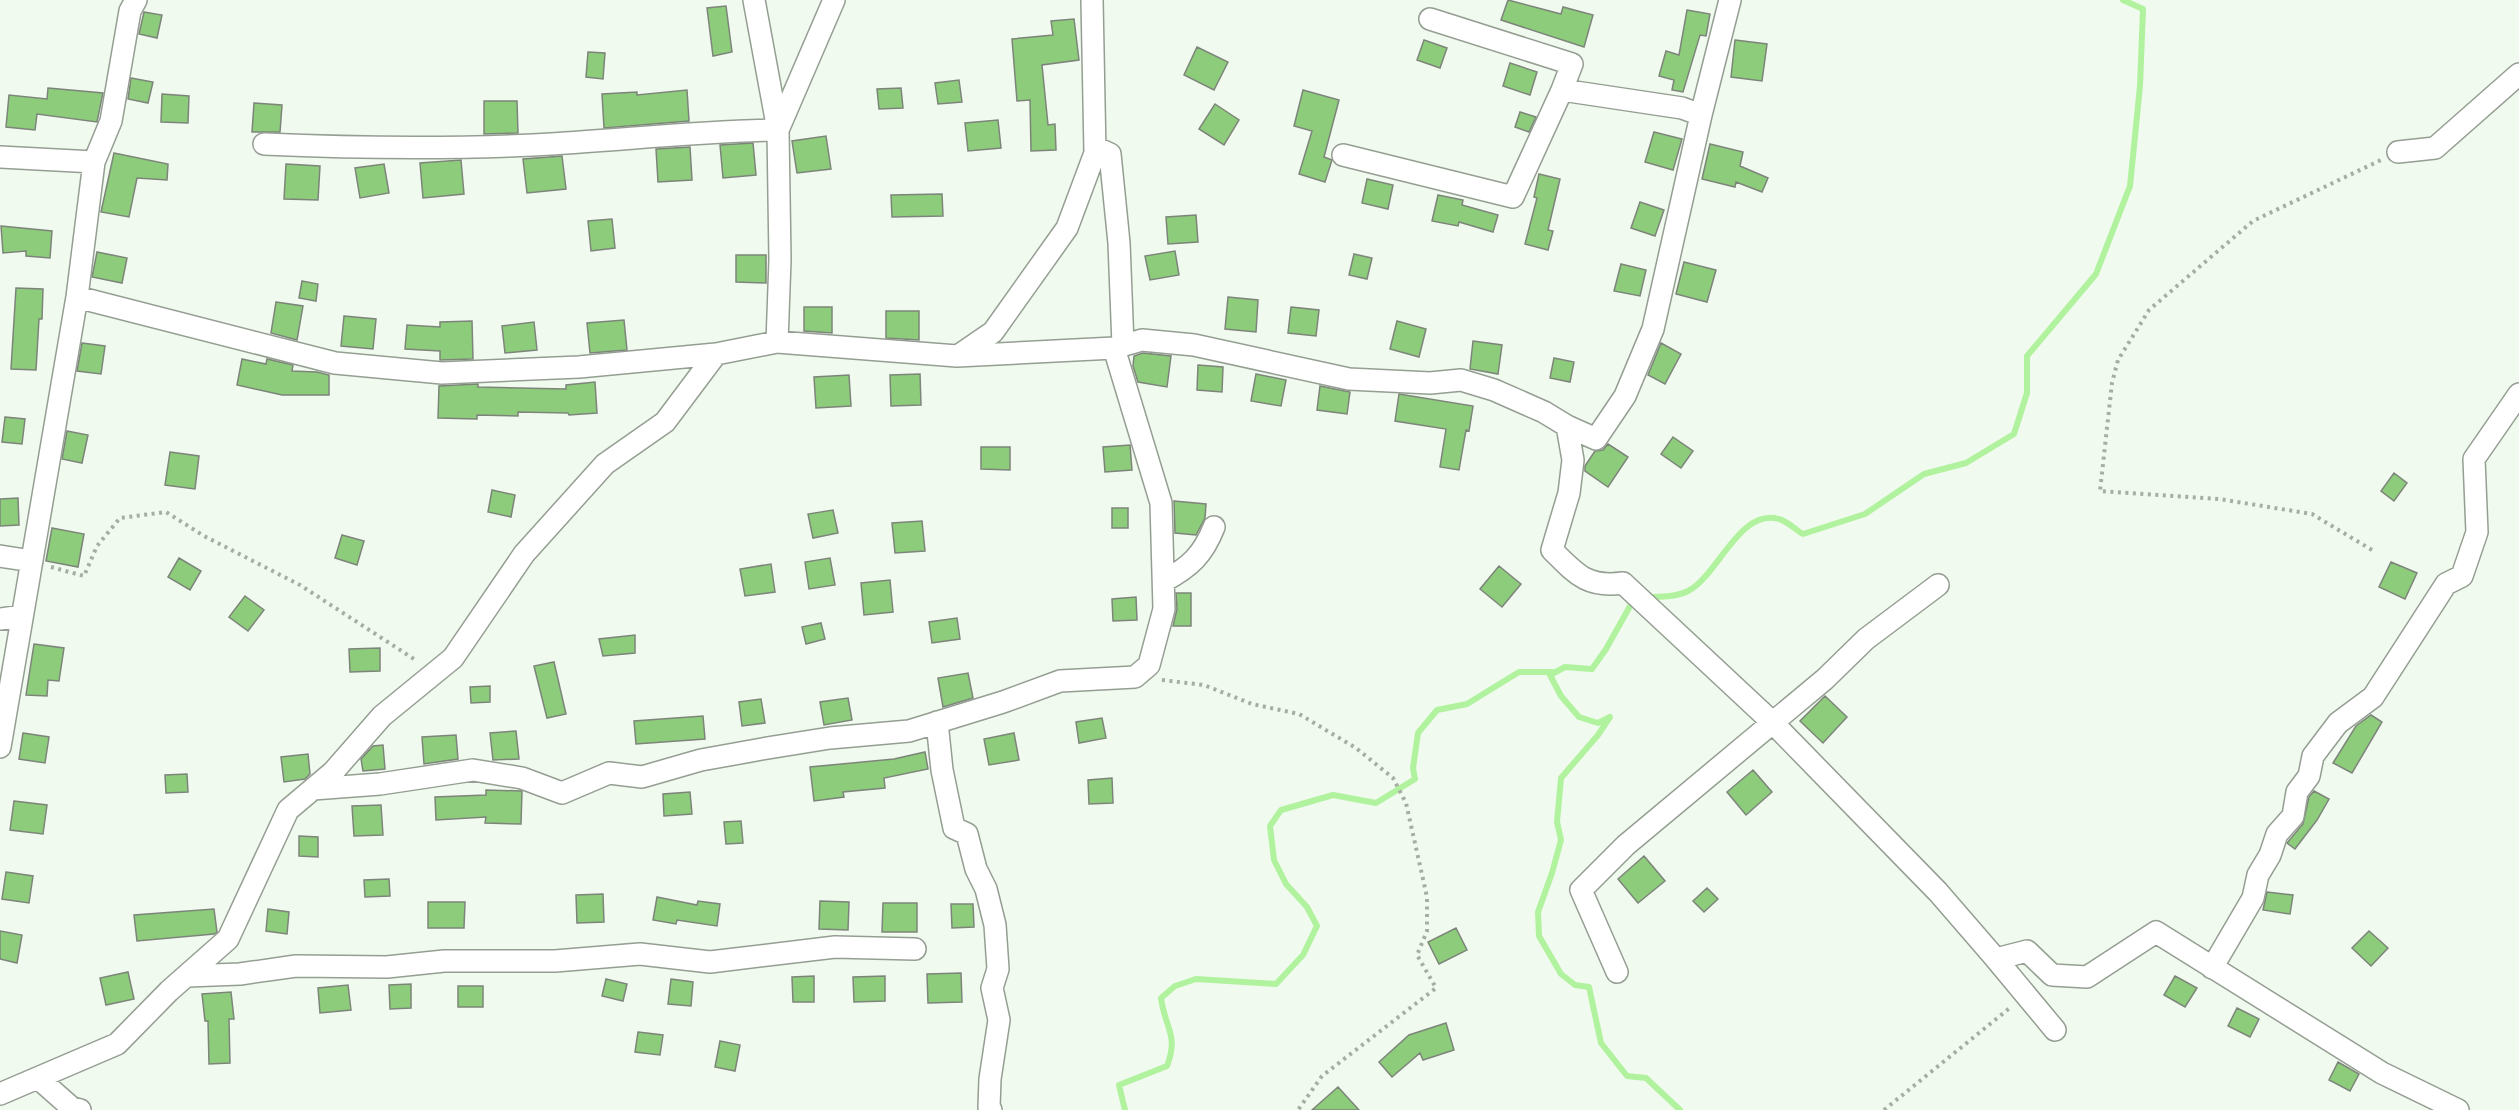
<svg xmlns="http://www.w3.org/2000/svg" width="2519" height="1110" font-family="Inter,sans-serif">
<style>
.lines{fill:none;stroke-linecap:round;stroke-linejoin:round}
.stream{stroke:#b1f29e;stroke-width:6}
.building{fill:#8dcc7b;stroke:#7d857a;stroke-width:1.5}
.street-casing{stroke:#959e92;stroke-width:24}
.path{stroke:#a6aea4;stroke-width:4;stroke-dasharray:3 4.5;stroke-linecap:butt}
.street{stroke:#fff;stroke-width:21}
</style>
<rect width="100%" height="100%" fill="#f0faee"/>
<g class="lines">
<path class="stream" d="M 1647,597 C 1660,597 1676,597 1688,591 C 1717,577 1740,507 1779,519 C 1787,521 1796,530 1803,534 L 1865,514 L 1924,474 L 1966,463 L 2014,434 L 2027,393 L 2027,356 L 2096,274 L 2130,186 L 2140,86 L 2143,9 L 2123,0
M 1634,599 L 1606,649 L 1592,669 L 1565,667 L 1550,675 L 1561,696 L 1579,717 L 1598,723 L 1610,717 L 1598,735 L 1561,778 L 1557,822 L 1561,840 L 1552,873 L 1538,912 L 1539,936 L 1561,974 L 1575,985 L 1589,987 L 1601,1043 L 1627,1076 L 1646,1078 L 1680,1110
M 1125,1110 L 1119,1085 L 1167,1066 C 1179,1035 1165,1028 1161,998 L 1175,986 L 1196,979 L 1276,984 L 1303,955 L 1317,926 L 1307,907 L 1286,884 L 1274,860 L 1270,826 L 1281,810 L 1333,795 L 1376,803 L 1415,779 L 1413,768 L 1418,733 L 1437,710 L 1467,704 L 1519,672 L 1553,672"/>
</g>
<path class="building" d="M 1508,0 L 1561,14 L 1563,7 L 1593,15 L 1584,47 L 1501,20 Z
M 726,6 L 732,52 L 713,56 L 707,8 Z
M 1687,10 L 1710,14 L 1706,36 L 1700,35 L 1683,92 L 1672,90 L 1674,80 L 1659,76 L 1666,51 L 1679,55 Z
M 144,12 L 162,15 L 157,38 L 139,34 Z
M 1074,19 L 1079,60 L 1042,65 L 1048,125 L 1055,124 L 1056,150 L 1031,151 L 1030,100 L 1017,101 L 1012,39 L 1053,35 L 1051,21 Z
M 1424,40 L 1447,48 L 1440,68 L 1417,60 Z
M 1735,40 L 1767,44 L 1762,81 L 1731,77 Z
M 1197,47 L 1228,62 L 1214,90 L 1184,75 Z
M 588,52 L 605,53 L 603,79 L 586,77 Z
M 1510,63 L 1537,72 L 1530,95 L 1503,86 Z
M 131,78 L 153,82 L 148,103 L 128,99 Z
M 959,80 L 962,102 L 938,104 L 935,83 Z
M 48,88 L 103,93 L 97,122 L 37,114 L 35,130 L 6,127 L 9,95 L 47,99 Z
M 901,88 L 903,108 L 879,109 L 877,89 Z
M 687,90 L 689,121 L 604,128 L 602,94 L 637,92 L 637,95 Z
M 1303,90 L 1339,100 L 1324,157 L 1332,160 L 1325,182 L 1299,174 L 1312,131 L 1294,126 Z
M 162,94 L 189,96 L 188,123 L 161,122 Z
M 484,101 L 517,101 L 518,133 L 484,134 Z
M 254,103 L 282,105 L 280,132 L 252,132 Z
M 1215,104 L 1239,120 L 1224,145 L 1199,129 Z
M 1520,112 L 1536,117 L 1529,132 L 1515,127 Z
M 998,120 L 1001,148 L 968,151 L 965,123 Z
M 1654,132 L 1682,139 L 1673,170 L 1645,162 Z
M 826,136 L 831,169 L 797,173 L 792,141 Z
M 753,143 L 756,175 L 723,178 L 720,145 Z
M 1710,144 L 1743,152 L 1740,166 L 1768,178 L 1762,192 L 1736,182 L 1735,187 L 1702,179 Z
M 690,147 L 692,180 L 658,182 L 656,149 Z
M 114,153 L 168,164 L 167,180 L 137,178 L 129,217 L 101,212 Z
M 562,156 L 566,189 L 527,193 L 523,159 Z
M 461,160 L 464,194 L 423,198 L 420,163 Z
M 286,164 L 320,166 L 318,200 L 284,199 Z
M 384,164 L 389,193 L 360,198 L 355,168 Z
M 1539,174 L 1560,179 L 1548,230 L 1553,231 L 1548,250 L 1525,244 L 1537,198 L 1534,197 Z
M 1367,179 L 1393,185 L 1388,209 L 1362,203 Z
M 942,194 L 943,216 L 892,217 L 891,195 Z
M 1438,195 L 1463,200 L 1462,205 L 1498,215 L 1493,232 L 1459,222 L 1458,226 L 1432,221 Z
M 1640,202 L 1664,210 L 1655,236 L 1631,228 Z
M 1196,215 L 1198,242 L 1168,244 L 1166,217 Z
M 612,219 L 615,248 L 591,251 L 588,221 Z
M 1,226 L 52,231 L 50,258 L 26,256 L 26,251 L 3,253 Z
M 1175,251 L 1179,275 L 1150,280 L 1145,256 Z
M 97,252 L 127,258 L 122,283 L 92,277 Z
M 1354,254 L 1372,258 L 1367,279 L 1349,275 Z
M 736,255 L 766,255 L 766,283 L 736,282 Z
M 1684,262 L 1716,270 L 1707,302 L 1676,294 Z
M 1621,264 L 1646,270 L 1640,296 L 1614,291 Z
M 302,281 L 318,284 L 316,301 L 299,298 Z
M 16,288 L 43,289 L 42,319 L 39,319 L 36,370 L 11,369 Z
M 1228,297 L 1258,300 L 1256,332 L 1225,329 Z
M 276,302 L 303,306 L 297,340 L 271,333 Z
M 804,307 L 832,307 L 832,333 L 804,331 Z
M 1291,307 L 1319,310 L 1316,336 L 1288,333 Z
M 886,311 L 919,311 L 919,340 L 886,338 Z
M 344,316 L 376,319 L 373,349 L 341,346 Z
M 624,320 L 627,350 L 590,353 L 587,323 Z
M 472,321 L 473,359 L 440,360 L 440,351 L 405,349 L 407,325 L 440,327 L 440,322 Z
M 1397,321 L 1426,329 L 1419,357 L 1390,349 Z
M 534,322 L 537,350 L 505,353 L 502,326 Z
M 1473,341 L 1502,345 L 1498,374 L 1470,369 Z
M 82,343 L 105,346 L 101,374 L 77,371 Z
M 1661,343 L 1681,354 L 1665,384 L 1648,375 Z
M 1143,353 L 1171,356 L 1167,387 L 1138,382 L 1133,366 L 1134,356 Z
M 1554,358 L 1574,362 L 1570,382 L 1550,378 Z
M 242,359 L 266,364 L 267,359 L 293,365 L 292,371 L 317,372 L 329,375 L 329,395 L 282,395 L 237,385 Z
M 1198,365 L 1223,367 L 1222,392 L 1197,390 Z
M 920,374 L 921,405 L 891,406 L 890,375 Z
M 1256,374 L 1286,380 L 1281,406 L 1251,401 Z
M 849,375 L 851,406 L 816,408 L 814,377 Z
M 595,382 L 597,413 L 569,415 L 568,413 L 518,412 L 518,416 L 477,415 L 477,419 L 438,418 L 439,386 L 478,384 L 478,387 L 566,389 L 566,385 Z
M 1320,386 L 1350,392 L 1347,414 L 1317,410 Z
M 1399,394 L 1473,406 L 1469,431 L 1466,430 L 1459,470 L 1440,467 L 1446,429 L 1395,421 Z
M 5,417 L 25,419 L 22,444 L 2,442 Z
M 67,431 L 88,435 L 82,463 L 62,459 Z
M 1673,437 L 1693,451 L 1681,468 L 1661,454 Z
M 1608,444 L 1628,457 L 1608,487 L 1585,471 L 1585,466 L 1595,451 L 1603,450 Z
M 1130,445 L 1132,470 L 1105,472 L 1103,447 Z
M 981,447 L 1010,447 L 1010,470 L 981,469 Z
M 170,452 L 199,456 L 195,489 L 165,485 Z
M 2394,473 L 2407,483 L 2394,501 L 2381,491 Z
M 492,490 L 515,495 L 511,517 L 488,512 Z
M 18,498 L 19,525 L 0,526 L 0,499 Z
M 1174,501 L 1206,504 L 1205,518 L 1196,535 L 1175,533 Z
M 1112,508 L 1128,508 L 1128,528 L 1112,528 Z
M 833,510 L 838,533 L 813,538 L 808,514 Z
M 922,521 L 925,551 L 895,553 L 892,523 Z
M 52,528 L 84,534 L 78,567 L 46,561 Z
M 342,535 L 364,541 L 357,565 L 335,558 Z
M 179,558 L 201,571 L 190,590 L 168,577 Z
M 830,558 L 835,585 L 809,589 L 805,562 Z
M 2391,562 L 2417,573 L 2405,599 L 2379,587 Z
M 771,564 L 775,592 L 745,596 L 740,569 Z
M 1499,566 L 1521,584 L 1502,607 L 1480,589 Z
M 890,580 L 893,612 L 864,615 L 861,583 Z
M 1176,593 L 1191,593 L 1191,626 L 1173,626 L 1177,609 Z
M 245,596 L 264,610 L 248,631 L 229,617 Z
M 1136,597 L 1137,620 L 1113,621 L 1112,599 Z
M 957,618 L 960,639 L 932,643 L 929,622 Z
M 821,623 L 825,639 L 806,644 L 802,627 Z
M 635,635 L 635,653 L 603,656 L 599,639 Z
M 34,644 L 64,648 L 59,681 L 48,680 L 47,696 L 26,695 Z
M 380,648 L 380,671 L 350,672 L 349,649 Z
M 554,662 L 566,714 L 547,718 L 534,666 Z
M 968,673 L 973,698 L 943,707 L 938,678 Z
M 490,686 L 490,702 L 471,703 L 470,687 Z
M 1825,696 L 1847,717 L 1823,743 L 1800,721 Z
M 848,698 L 852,720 L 824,725 L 820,702 Z
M 761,699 L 765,723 L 742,726 L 739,702 Z
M 2371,715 L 2382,722 L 2352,773 L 2333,763 L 2356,726 Z
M 703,716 L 705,739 L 636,744 L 634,721 Z
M 1102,718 L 1106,738 L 1079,743 L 1076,722 Z
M 516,731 L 519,759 L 493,760 L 490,733 Z
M 23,733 L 49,737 L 45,763 L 19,759 Z
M 1014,733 L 1019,760 L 989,765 L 984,739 Z
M 456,735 L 458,759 L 424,764 L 422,737 Z
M 383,745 L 385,769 L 363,771 L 361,759 L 373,746 Z
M 925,752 L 928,769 L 884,778 L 885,788 L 843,792 L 844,797 L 814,801 L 810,767 L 894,759 Z
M 308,754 L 310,774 L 305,779 L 284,782 L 281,757 Z
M 1753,770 L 1772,792 L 1746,815 L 1727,792 Z
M 187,774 L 188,792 L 166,793 L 165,775 Z
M 1112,778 L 1113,803 L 1089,804 L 1088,780 Z
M 486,790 L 522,791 L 521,824 L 485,823 L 486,817 L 436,820 L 435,797 L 486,795 Z
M 2314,791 L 2329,799 L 2317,820 L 2295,849 L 2287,843 L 2303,824 L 2309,797 Z
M 690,792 L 692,814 L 664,816 L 663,794 Z
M 14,801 L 47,805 L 43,834 L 10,830 Z
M 381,805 L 383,835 L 354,836 L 352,806 Z
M 741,821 L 743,843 L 726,844 L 724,822 Z
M 299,836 L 318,837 L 318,857 L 299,856 Z
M 1644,856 L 1665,881 L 1638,903 L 1618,879 Z
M 6,872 L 33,876 L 29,903 L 2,899 Z
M 389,879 L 390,896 L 365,897 L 364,880 Z
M 1707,888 L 1718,899 L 1704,912 L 1693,901 Z
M 2267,892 L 2293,895 L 2290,914 L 2263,910 Z
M 603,894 L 604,922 L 577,923 L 576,895 Z
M 657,897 L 697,905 L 698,901 L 720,904 L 717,926 L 677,920 L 676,924 L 653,920 Z
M 820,901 L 849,902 L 848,930 L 819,929 Z
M 428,902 L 465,902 L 464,928 L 428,928 Z
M 883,903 L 917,903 L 917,932 L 882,932 Z
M 951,904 L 973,904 L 974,927 L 952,928 Z
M 214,909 L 217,932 L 214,934 L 137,941 L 134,915 Z
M 268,909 L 289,912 L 287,934 L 266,931 Z
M 1456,928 L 1467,950 L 1439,964 L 1428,942 Z
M 0,931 L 22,935 L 17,963 L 0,959 Z
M 2369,931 L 2388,948 L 2371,966 L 2352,948 Z
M 128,972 L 134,999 L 106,1005 L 100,978 Z
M 961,973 L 962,1002 L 928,1003 L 927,974 Z
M 814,976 L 814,1002 L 793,1002 L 792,977 Z
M 885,976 L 885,1001 L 854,1002 L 853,977 Z
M 2175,976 L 2197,988 L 2185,1007 L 2164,995 Z
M 606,979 L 627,984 L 623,1001 L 602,996 Z
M 671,979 L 693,982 L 691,1006 L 668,1004 Z
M 411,984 L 411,1008 L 390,1009 L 389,985 Z
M 348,985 L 351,1010 L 320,1013 L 318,988 Z
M 458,986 L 483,986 L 483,1007 L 458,1007 Z
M 231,992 L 234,1019 L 229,1019 L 230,1063 L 209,1064 L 208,1021 L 205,1021 L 202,994 Z
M 2237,1008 L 2259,1019 L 2250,1037 L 2228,1026 Z
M 1446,1023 L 1454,1050 L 1423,1060 L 1420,1053 L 1392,1077 L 1379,1062 L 1409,1035 Z
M 638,1032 L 663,1035 L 660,1055 L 635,1052 Z
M 720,1041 L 740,1045 L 735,1071 L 715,1067 Z
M 2338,1062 L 2359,1074 L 2350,1091 L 2329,1080 Z
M 1338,1087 L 1359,1110 L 1312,1110 Z"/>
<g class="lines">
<defs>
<path id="street" d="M 754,0 L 778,130 L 780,260 L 777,342
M 1430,19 L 1572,64 L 1562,90 L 1682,108 L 1701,115 L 1730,0
M 264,144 C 354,148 443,149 533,145 C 615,141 696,131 778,130 L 834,0
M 1095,147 L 1110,154 L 1119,243 L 1123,345
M 2398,152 L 2435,148 L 2519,74
M 1343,155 L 1513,197 L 1562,90
M 0,157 L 94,162
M 77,297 L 335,363 L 442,373 L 579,367 L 716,354 L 777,342 L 957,356 L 1114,348 L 1161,503 L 1164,609 L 1149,665 L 1135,677 L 1060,681 L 1003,702 L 909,731 L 830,738 L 762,749 L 701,760 L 642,777 L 609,773 L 562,793 L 522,778 L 473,770 L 380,784 L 313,789
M 1114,348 L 1142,340 L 1194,345 L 1349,379 L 1430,383 L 1461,380 L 1494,390 L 1544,412 L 1567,426 L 1573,460 L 1569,493 L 1552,550 C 1576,574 1587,588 1623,583 L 1772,722 L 1938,892 L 1996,959 L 2027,951 L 2052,975 L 2087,977 L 2156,932 L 2382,1073 L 2458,1110
M 958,356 L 993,332 L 1067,228 L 1095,153 L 1092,0
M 1567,426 L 1596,439 L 1625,396 L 1653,329 L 1701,115
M 0,556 L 32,561
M 1164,581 C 1190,567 1203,555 1214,527
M 0,619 L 22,616
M 937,722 L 942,770 L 954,828 L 967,834 L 976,869 L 986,889 L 995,925 L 998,969 L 992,988 L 999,1020 L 990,1079 L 989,1107 L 991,1110
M 0,747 L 77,297 L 94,162 L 111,121 L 130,11 L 136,0
M 1996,959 L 2055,1030
M 2212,968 L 2253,898 L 2258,875 L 2270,855 L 2277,834 L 2293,816 L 2297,792 L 2309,776 L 2313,756 L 2338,723 L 2373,697 L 2446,584 L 2462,576 L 2477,532 L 2474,459 L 2519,394
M 1617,972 L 1581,890 L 1626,845 L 1825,679 L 1866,639 L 1938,585
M 187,976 L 240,974 L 296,966 L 387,967 L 444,961 L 555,961 L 640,954 L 710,962 L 835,947 L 915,949
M 38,1078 L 72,1108 L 80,1110
M 0,1094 L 117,1044 L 169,991 L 228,939 L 288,810 L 333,772 L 382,716 L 453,658 L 524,554 L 605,464 L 665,422 L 716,354"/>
</defs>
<use href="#street" class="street-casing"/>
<path class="path" d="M 2372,550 L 2312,514 L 2219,499 L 2100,491 L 2112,383 L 2118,360 L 2149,310 L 2253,221 L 2381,160
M 51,567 L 84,576 L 97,546 L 120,518 L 166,512 L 204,536 L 300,585 L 417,661
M 1162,680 L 1204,685 L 1252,704 L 1299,714 L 1356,748 L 1393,778 L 1406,803 L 1427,897 L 1427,931 L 1417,955 L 1436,988 L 1322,1076 L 1298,1110
M 1884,1110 L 2011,1007"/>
<use href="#street" class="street"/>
</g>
</svg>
